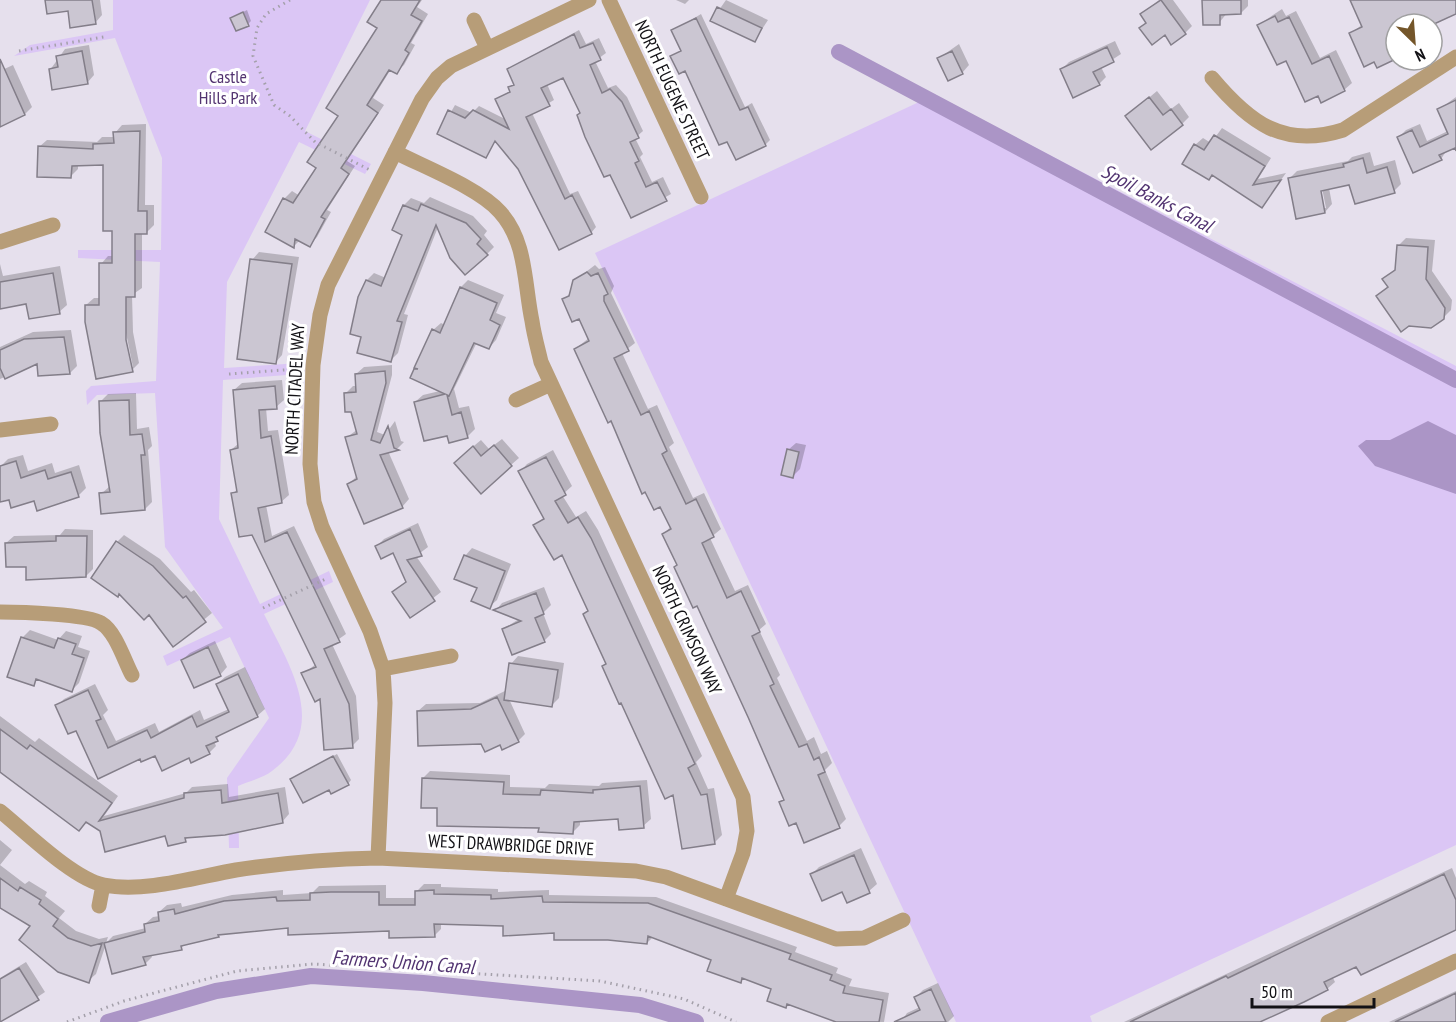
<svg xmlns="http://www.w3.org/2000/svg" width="1456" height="1022" font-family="'PT Sans Narrow',sans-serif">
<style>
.green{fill:#dbc6f5}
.water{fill:#ab95c6}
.shadow{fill:#0003;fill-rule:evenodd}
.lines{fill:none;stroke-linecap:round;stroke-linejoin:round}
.canal{stroke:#ab95c6;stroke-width:16}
.building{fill:#cbc6d2;stroke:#837e89;stroke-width:1.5}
.path{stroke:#a4a0aa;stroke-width:3;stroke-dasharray:1.5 4.5;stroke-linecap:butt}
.minor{stroke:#b79d78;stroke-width:15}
.labels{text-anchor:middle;stroke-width:6;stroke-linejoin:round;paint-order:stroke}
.park-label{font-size:18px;fill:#523370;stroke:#fff}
.street-label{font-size:18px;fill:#121115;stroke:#fff}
.water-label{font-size:20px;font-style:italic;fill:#523471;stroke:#fff}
</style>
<rect width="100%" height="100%" fill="#e6e0ed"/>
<path class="green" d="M 113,0 L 370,0 L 305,131 L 371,164 L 365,174 L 299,142 L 227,282 L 224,368 L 300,363 L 300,374 L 223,380 L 219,519 L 260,604 L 329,571 L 333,582 L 264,614 C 289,665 331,727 272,771 C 263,778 249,781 238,786 L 239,848 L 229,848 L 227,778 L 269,718 L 230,637 L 167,666 L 163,656 L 223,628 L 165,547 L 155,393 L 97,395 L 87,405 L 86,391 L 91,386 L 156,381 L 160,262 L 78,258 L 78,250 L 161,250 L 162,158 L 115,38 L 14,56 L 30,45 L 113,30 Z
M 934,95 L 1456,366 L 1456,845 L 1090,1016 L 1092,1022 L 956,1022 L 595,253 Z"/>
<path class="water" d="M 1428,421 L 1456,435 L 1456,494 L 1375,466 L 1358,446 L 1366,440 L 1390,440 Z"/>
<path class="shadow" d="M 46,0 L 100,0 L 102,15 L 95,23 Z
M 382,0 L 422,0 L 417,7 L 428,14 L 411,43 L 415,45 L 404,65 L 396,72 L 391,69 L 373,98 L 384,105 L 347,161 L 355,166 L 327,210 L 331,212 L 317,237 L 310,245 L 300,240 L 294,246 L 267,232 L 284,199 L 292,191 L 300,196 L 318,167 L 379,28 Z
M 676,0 L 689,0 L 685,4 Z
M 726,0 L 768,20 L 755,40 L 712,20 Z
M 1159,0 L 1173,0 L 1192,26 L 1185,33 L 1165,33 L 1141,28 L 1147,22 L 1141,14 Z
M 1204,0 L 1248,0 L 1248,6 L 1241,13 L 1227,13 L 1219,23 Z
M 1352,0 L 1456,0 L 1456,13 L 1432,26 L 1432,24 L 1396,24 L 1396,55 L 1350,34 L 1363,24 Z
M 1282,9 L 1286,16 L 1296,11 L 1320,58 L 1336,50 L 1352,83 L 1344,90 L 1318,94 L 1258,25 Z
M 247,10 L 251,21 L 248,24 L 232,18 Z
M 701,14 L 745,107 L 752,103 L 770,140 L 765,145 L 672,57 L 682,49 L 673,31 Z
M 579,30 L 586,44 L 599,38 L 606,53 L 595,61 L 608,88 L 616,85 L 627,97 L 643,131 L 635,138 L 643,154 L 640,157 L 652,182 L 663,177 L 671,194 L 632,216 L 564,76 L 547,84 L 554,100 L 532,113 L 570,194 L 578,191 L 596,227 L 591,233 L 519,168 L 496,140 L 486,156 L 439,133 L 455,105 L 472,113 L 479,106 L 507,120 L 497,100 L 511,90 L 515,83 L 509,69 Z
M 1115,41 L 1121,54 L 1101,67 L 1106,77 L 1099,84 L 1062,69 L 1069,62 Z
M 959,44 L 969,65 L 962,73 L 939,58 Z
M 89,45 L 94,75 L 87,83 L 50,70 L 65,49 Z
M 13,65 L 32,107 L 25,114 L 0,125 L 0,71 Z
M 1157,91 L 1171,109 L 1179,103 L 1189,117 L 1182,124 L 1127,116 Z
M 1456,97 L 1456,146 L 1447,150 L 1441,159 L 1398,138 L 1406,130 L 1420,124 L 1427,141 L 1448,131 L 1438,110 Z
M 146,124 L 145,205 L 154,205 L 154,225 L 146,233 L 142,233 L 142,288 L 132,295 L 133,332 L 139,363 L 132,370 L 86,305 L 94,298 L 101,298 L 101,264 L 108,256 L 114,256 L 113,229 L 105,163 L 78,164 L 78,169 L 70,177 L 39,147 L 47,140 L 97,142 L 102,137 L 115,137 L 115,133 L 122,125 ZM 123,333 L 126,333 L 133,367 L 130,367 Z
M 1222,128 L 1271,158 L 1258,179 L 1286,173 L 1262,206 L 1195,145 L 1203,138 L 1211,143 Z
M 1370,152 L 1374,166 L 1395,160 L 1401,184 L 1394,191 L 1350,183 L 1329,188 L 1332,204 L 1325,212 L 1289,179 L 1297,171 L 1348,161 L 1352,157 ZM 1321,183 L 1326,208 L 1323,208 L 1318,184 Z
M 430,197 L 473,216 L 487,231 L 484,235 L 494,247 L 487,254 L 438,227 L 404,314 L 408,315 L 398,353 L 391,360 L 363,336 L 367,280 L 374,273 L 386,278 L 404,234 L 404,205 L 411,198 L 424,203 Z
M 1406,238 L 1435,240 L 1432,271 L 1452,300 L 1451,310 L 1443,318 L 1378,296 L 1389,286 L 1384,279 L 1397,268 L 1398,246 Z
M 259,252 L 299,257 L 282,355 L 275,363 L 252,260 Z
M 0,264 L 3,276 L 60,266 L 67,305 L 59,312 L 27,302 L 0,307 Z
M 595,265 L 599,269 L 605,267 L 614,286 L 611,293 L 635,343 L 622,353 L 648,409 L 657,405 L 674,443 L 669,447 L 693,498 L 704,493 L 721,529 L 710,538 L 735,591 L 748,585 L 766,624 L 759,630 L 780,675 L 777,678 L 807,741 L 814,737 L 821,754 L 827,751 L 832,763 L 825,770 L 846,819 L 839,826 L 797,821 L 780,803 L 785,798 L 664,534 L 671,526 L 575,349 L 589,338 L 579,317 L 564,300 L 571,292 L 574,281 Z
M 468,280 L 504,295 L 496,313 L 506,317 L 496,340 L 489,348 L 477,342 L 454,389 L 459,408 L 469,406 L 475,429 L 467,437 L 448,434 L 415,402 L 423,395 L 440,391 L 415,370 L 433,330 L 441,323 L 445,325 L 461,287 Z
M 71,330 L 77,366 L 70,373 L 38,362 L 0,379 L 0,347 L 33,332 Z
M 392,365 L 392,375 L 377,432 L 385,435 L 395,421 L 401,441 L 404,442 L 398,448 L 388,451 L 409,499 L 402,507 L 349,484 L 357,476 L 346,438 L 358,429 L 346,393 L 353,386 L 357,386 L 356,374 L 364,367 Z
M 282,380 L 284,400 L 276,407 L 266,408 L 268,431 L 278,430 L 289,495 L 281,502 L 266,505 L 272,536 L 294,526 L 346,634 L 332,644 L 356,696 L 359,739 L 352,746 L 303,674 L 316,664 L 233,494 L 238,488 L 231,450 L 239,443 L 234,390 L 242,383 Z
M 136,393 L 137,429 L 149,427 L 152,446 L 148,450 L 152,502 L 145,509 L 101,494 L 110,486 L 101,401 L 108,394 Z
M 502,439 L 519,458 L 481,491 L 463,455 L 481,440 L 489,449 Z
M 796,443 L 806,445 L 800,469 L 793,476 L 788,450 Z
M 553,450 L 572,486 L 562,495 L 576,517 L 586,511 L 598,530 L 702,756 L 696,762 L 708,789 L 714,788 L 722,835 L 715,842 L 674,792 L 622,701 L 603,666 L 607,663 L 584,614 L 589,610 L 562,553 L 535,526 L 544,517 L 520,472 L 527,464 Z
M 23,455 L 28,471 L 52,463 L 55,473 L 79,465 L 86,488 L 79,495 L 38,509 L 35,499 L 10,498 L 0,501 L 0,467 L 8,459 Z
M 418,523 L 428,547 L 416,556 L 441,592 L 410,616 L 394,592 L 407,581 L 394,551 L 377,546 L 384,539 Z
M 65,529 L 93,530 L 93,569 L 86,576 L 27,565 L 6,543 L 14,536 L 60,535 Z
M 124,535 L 160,559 L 191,592 L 194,590 L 212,613 L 173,645 L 149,613 L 120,592 L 117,542 Z
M 472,548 L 511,564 L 497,600 L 489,607 L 465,556 Z
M 544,587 L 551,605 L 543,613 L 551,634 L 544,641 L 503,629 L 519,619 L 496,610 L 502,603 Z
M 30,630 L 58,640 L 66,631 L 82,636 L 78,647 L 90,651 L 79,683 L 72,690 L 39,678 L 33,684 L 22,638 Z
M 215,641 L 227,667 L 220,675 L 182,660 L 190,653 Z
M 518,656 L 564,663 L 559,698 L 552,705 L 509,699 L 525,734 L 518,741 L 482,742 L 418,711 L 426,704 L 480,703 L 507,690 L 511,664 Z
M 245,667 L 265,709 L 257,716 L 224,732 L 214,741 L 216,746 L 209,753 L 189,756 L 156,754 L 141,757 L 99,777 L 76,729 L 57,706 L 64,699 L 95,684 L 108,710 L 103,715 L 116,741 L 155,723 L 159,732 L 200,710 L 204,720 L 229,709 L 217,684 L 225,677 Z
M 0,716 L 35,742 L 39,738 L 118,796 L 104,816 L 186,793 L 192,787 L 228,784 L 229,797 L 285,787 L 289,814 L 282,822 L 189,836 L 185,840 L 166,834 L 101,831 L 87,821 L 79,829 L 0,761 Z
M 337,754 L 351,780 L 348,784 L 329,788 L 292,779 Z
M 430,771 L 510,775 L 510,787 L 545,788 L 549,784 L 599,786 L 602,783 L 647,780 L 651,819 L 643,826 L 619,817 L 580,820 L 580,825 L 573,832 L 439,807 L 423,778 Z
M 0,840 L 12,850 L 0,865 L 25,884 L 29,881 L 47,892 L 45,896 L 65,911 L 59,918 L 76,931 L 99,939 L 108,937 L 106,943 L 113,936 L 146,928 L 145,924 L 153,917 L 160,916 L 159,912 L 167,905 L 181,903 L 182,907 L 232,895 L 283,890 L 283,895 L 312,893 L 319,886 L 386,885 L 386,898 L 416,898 L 417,891 L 424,884 L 441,884 L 441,887 L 498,889 L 498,892 L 549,890 L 549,895 L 656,897 L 797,947 L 795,952 L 838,968 L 836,973 L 852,979 L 849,986 L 889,993 L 884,1022 L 840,1022 L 789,1003 L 786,1006 L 773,989 L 744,977 L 740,981 L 712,959 L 653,937 L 647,943 L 504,924 L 441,923 L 441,929 L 434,936 L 391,930 L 289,927 L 221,933 L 185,944 L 181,948 L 151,954 L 152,957 L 145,964 L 106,944 L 96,974 L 88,981 L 32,926 L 0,906 Z
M 861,848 L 877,884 L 869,891 L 812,874 L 819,867 Z
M 1452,868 L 1456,878 L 1456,929 L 1332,976 L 1335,982 L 1327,989 L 1258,1022 L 1124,1022 Z
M 26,962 L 45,992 L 0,1022 L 0,978 Z
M 938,983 L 954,1016 L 948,1022 L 901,1022 L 907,1013 L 920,1007 L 916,997 L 923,990 Z
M 1456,991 L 1456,1022 L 1389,1022 Z"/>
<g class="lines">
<path class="canal" d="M 839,52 L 1456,380
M 108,1022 L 216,991 L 311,976 L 423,983 L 640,1005 L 696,1022"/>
</g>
<path class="building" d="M 45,0 L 92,0 L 96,24 L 70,28 L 68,11 L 47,14 Z
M 381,0 L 420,0 L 411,15 L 422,21 L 405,50 L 409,53 L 397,74 L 389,70 L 367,105 L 378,113 L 341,168 L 349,174 L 321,217 L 325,219 L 310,247 L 295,239 L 294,248 L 265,232 L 283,198 L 293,203 L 316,168 L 307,162 L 338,116 L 326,108 L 377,28 L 367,22 Z
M 1161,0 L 1186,34 L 1171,45 L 1165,35 L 1152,45 L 1139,28 L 1146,23 L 1140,14 Z
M 1202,0 L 1241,0 L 1241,14 L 1220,15 L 1220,25 L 1203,25 Z
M 1350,0 L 1456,0 L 1456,14 L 1434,24 L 1396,24 L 1396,59 L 1377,68 L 1374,62 L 1364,67 L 1349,33 L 1362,27 Z
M 717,7 L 762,28 L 755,42 L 710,21 Z
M 243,12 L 249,26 L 236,31 L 230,18 Z
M 1275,16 L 1278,22 L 1289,17 L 1312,64 L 1329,56 L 1345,91 L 1321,103 L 1318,96 L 1305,102 L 1286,61 L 1277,65 L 1257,25 Z
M 696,18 L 740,110 L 748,107 L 766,146 L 736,160 L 727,142 L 719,145 L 685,71 L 679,74 L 670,56 L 681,51 L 671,30 Z
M 574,34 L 580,48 L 593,43 L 601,60 L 590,65 L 602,93 L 610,89 L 622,102 L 639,138 L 630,142 L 639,161 L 635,163 L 646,187 L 657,182 L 667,201 L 631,218 L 610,175 L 604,177 L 585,137 L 577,115 L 580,113 L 563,78 L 541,88 L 550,106 L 526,117 L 565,199 L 572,195 L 592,234 L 559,250 L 518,169 L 495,141 L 486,158 L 437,134 L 448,110 L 465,118 L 473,110 L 509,129 L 495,99 L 510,92 L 508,87 L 514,85 L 507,69 Z
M 1107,47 L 1114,62 L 1093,72 L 1100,85 L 1073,98 L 1060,69 Z
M 82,51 L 88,84 L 52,90 L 49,69 L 58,67 L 56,56 Z
M 952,51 L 963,74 L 948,81 L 937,58 Z
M 0,59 L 25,115 L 0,127 Z
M 1149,97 L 1163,115 L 1171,109 L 1183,125 L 1151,150 L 1125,116 Z
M 1456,100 L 1456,151 L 1455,148 L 1439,155 L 1442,160 L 1413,173 L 1397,137 L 1412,130 L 1420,147 L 1448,134 L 1437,109 Z
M 140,131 L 138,211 L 147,211 L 147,234 L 135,234 L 135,297 L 126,297 L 126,340 L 133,372 L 96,379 L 85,322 L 85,305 L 99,305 L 99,263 L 112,263 L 112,231 L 103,231 L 103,165 L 72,166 L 71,178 L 37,177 L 38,146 L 93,149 L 93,144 L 114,143 L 113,132 Z
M 1214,135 L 1265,166 L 1253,185 L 1281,180 L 1262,208 L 1212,175 L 1209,180 L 1182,164 L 1194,144 L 1204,150 Z
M 1363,158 L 1367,173 L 1387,167 L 1395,193 L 1355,204 L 1349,185 L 1321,191 L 1325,213 L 1296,219 L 1288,178 L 1344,167 L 1343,164 Z
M 421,204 L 466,223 L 481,239 L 477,244 L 488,255 L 465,275 L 450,258 L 436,225 L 397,321 L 402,322 L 391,362 L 357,353 L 361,337 L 350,334 L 358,297 L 366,280 L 381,286 L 402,235 L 392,230 L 403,205 L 418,211 Z
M 1397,245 L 1428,247 L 1426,279 L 1445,308 L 1444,319 L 1431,328 L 1409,326 L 1401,332 L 1376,296 L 1388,287 L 1382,279 L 1395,270 Z
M 250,259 L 292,264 L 276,364 L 237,359 Z
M 587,272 L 591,276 L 598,273 L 608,294 L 604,296 L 604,301 L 629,351 L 614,358 L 641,415 L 649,411 L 667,451 L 662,454 L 686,504 L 696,499 L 714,537 L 702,543 L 727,598 L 741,591 L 760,632 L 752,636 L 774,684 L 770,686 L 799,747 L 807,744 L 814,760 L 819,757 L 825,772 L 818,775 L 840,828 L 804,843 L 796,823 L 789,826 L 779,802 L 784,800 L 748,717 L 697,606 L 693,608 L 674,567 L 677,565 L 662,534 L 671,529 L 660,507 L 654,510 L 645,492 L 642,494 L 611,421 L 608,423 L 574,349 L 589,341 L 579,319 L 572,322 L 562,299 L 569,296 L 573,280 Z
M 53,273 L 60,314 L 29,319 L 26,304 L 0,309 L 0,282 Z
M 460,287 L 497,303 L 490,320 L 500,325 L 489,349 L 474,343 L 449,396 L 447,395 L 452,415 L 461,412 L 468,438 L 449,443 L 447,436 L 424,441 L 414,402 L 445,394 L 410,378 L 414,369 L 418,369 L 414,368 L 432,329 L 440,333 Z
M 64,337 L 70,374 L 38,376 L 37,364 L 5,379 L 0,368 L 0,350 L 24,339 Z
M 385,371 L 386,383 L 371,440 L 380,443 L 388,426 L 394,448 L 399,450 L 380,455 L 403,508 L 364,524 L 347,484 L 357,479 L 345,437 L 357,434 L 351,412 L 345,412 L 344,393 L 356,392 L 355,374 Z
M 275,386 L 277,409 L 259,410 L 261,438 L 271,436 L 282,503 L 258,508 L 265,542 L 287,532 L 340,642 L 324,649 L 349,704 L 353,748 L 324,750 L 320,699 L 315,702 L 301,673 L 316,667 L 252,535 L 239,537 L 231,493 L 237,492 L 230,450 L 238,448 L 233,390 Z
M 129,400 L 130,435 L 142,434 L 145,455 L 141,455 L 145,510 L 101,514 L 99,493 L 110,492 L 100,433 L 99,401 Z
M 494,445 L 512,466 L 481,494 L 454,463 L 473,446 L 481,456 Z
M 787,449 L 799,452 L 793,478 L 781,475 Z
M 546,457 L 566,495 L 555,501 L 568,523 L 578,517 L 591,538 L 695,764 L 688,768 L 701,795 L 707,794 L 715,844 L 682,849 L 673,795 L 665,799 L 621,703 L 619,704 L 602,666 L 606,664 L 583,614 L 588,611 L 562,555 L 554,560 L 533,525 L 544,519 L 518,471 Z
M 16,461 L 21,478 L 45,470 L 48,479 L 71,472 L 79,497 L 37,511 L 34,501 L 11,508 L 9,500 L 0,502 L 0,466 Z
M 410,529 L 422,556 L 407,560 L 435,601 L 410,618 L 392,592 L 406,582 L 393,553 L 381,559 L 375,546 Z
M 56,536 L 87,536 L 86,577 L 26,580 L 26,567 L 6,567 L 5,543 L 56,541 Z
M 116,541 L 153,566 L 183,598 L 186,596 L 206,622 L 173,647 L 149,615 L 144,620 L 119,594 L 118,597 L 91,578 Z
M 464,555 L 505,571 L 490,609 L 471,601 L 477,588 L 454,579 Z
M 536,593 L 544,614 L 535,618 L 545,642 L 512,655 L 502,629 L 521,621 L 493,610 Z
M 21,637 L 54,648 L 58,638 L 76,644 L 72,654 L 84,658 L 72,692 L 36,679 L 34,686 L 7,677 Z
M 208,647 L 221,676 L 194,688 L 181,660 Z
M 509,663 L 558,670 L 552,707 L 504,700 Z
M 238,674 L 258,717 L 216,737 L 218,741 L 206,746 L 210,754 L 191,763 L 189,758 L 162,771 L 155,756 L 141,762 L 140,759 L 98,779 L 76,731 L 68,734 L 55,705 L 88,690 L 101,719 L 96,721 L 108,748 L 147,730 L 151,738 L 192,716 L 197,727 L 229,712 L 216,684 Z
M 497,697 L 519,742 L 502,750 L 500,745 L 485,752 L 481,744 L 418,746 L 417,711 L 471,709 Z
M 0,729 L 27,749 L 30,745 L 112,803 L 99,821 L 184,798 L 184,793 L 221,790 L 222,803 L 278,793 L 283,823 L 225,835 L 185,838 L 186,842 L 168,846 L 165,836 L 105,852 L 100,831 L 86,822 L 79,831 L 0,772 Z
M 333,756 L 349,785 L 331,794 L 329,790 L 303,803 L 290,779 Z
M 422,778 L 504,782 L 503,794 L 540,795 L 541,790 L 593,793 L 593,790 L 640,786 L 644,828 L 619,830 L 618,819 L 574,822 L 573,834 L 538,832 L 539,828 L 437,826 L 437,808 L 421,808 Z
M 854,855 L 870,893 L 847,903 L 842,892 L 822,901 L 810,874 Z
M 1444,874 L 1456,900 L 1456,930 L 1361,975 L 1356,967 L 1324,982 L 1328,990 L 1304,1002 L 1260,1022 L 1130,1022 L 1226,976 L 1228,978 Z
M 0,878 L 18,891 L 20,887 L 41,900 L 39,904 L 58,919 L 53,926 L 68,938 L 91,946 L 102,943 L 89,983 L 58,972 L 19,940 L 30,926 L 0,908 Z
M 434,890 L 434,894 L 491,895 L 491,899 L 542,896 L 543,902 L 648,903 L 791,954 L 789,959 L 832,975 L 830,980 L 845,986 L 843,993 L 883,1000 L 879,1022 L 836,1022 L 787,1004 L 786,1008 L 767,1001 L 771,989 L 742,978 L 741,983 L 707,971 L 711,960 L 648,936 L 647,944 L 608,940 L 554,940 L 554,933 L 503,936 L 503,926 L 434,924 L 435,937 L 389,938 L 389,931 L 288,935 L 288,928 L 218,935 L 219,937 L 181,946 L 182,950 L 143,957 L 146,965 L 112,974 L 104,943 L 145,932 L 144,924 L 159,921 L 158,912 L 174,909 L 175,914 L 224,901 L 276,897 L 277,901 L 310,900 L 310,893 L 331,892 L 379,892 L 379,905 L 415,905 L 415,891 Z
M 19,968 L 39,1000 L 0,1022 L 0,979 Z
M 931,989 L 946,1022 L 894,1022 L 920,1010 L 914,997 Z
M 1456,993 L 1456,1022 L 1395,1022 L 1450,996 Z"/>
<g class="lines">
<path class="path" d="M 290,0 L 266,14 L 257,28 L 253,56 L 274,105 L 290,116 L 315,142 L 370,170
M 19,51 L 104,37
M 229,374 L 297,369
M 263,608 L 328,578
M 67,1022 L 124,1001 L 237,971 L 313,964 L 600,981 L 684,999 L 736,1022"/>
<path class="minor" d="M 609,0 L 701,197
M 474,20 L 487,48
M 1212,78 C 1249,122 1283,149 1343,130 L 1456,57
M 395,152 C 424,167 479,188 500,212 C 527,242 524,283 532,321 C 534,335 538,349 541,362 L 743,797 L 747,831 L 743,853 L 726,899
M 0,242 L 53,225
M 516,400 L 551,384
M 0,430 L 51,424
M 0,612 C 19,612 88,614 101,623 C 116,632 124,660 132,675
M 383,669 L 451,656
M 0,811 C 25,831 73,879 104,885 C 144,893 196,877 236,870 C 282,863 331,859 378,858 L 636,871 L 666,877 L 836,939 L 864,938 L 903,920
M 378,858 L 385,703 L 383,669 L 370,631 L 322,527 L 314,502 L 310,464 L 313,365 L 320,315 L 328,285 L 422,99 L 437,78 L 451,66 L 589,0
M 99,906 L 103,885
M 1328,1022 L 1456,961"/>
</g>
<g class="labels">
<g class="park-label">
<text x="228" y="83">Castle<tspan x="228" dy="21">Hills Park</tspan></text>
</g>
<g class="street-label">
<text transform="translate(672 90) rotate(65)" y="6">NORTH EUGENE STREET</text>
<text transform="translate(295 389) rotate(-87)" y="6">NORTH CITADEL WAY</text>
<text transform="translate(687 630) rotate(65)" y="6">NORTH CRIMSON WAY</text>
<text transform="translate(511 845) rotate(3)" y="6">WEST DRAWBRIDGE DRIVE</text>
</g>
<g class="water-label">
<text transform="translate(1157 198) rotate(28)" y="7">Spoil Banks Canal</text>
<text transform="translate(403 962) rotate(4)" y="7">Farmers Union Canal</text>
</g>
</g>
<g transform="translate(1414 42) rotate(155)"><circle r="28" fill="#ffffff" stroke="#a0a0a1" stroke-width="1.5"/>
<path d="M0-4.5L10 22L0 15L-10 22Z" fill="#74562a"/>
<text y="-9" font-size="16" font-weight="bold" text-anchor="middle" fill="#121115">N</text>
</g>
<path d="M1252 998v9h122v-9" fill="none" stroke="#121115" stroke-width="3"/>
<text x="1261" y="998" font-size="18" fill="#121115" stroke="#ffffff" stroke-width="4.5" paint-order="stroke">50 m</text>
</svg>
